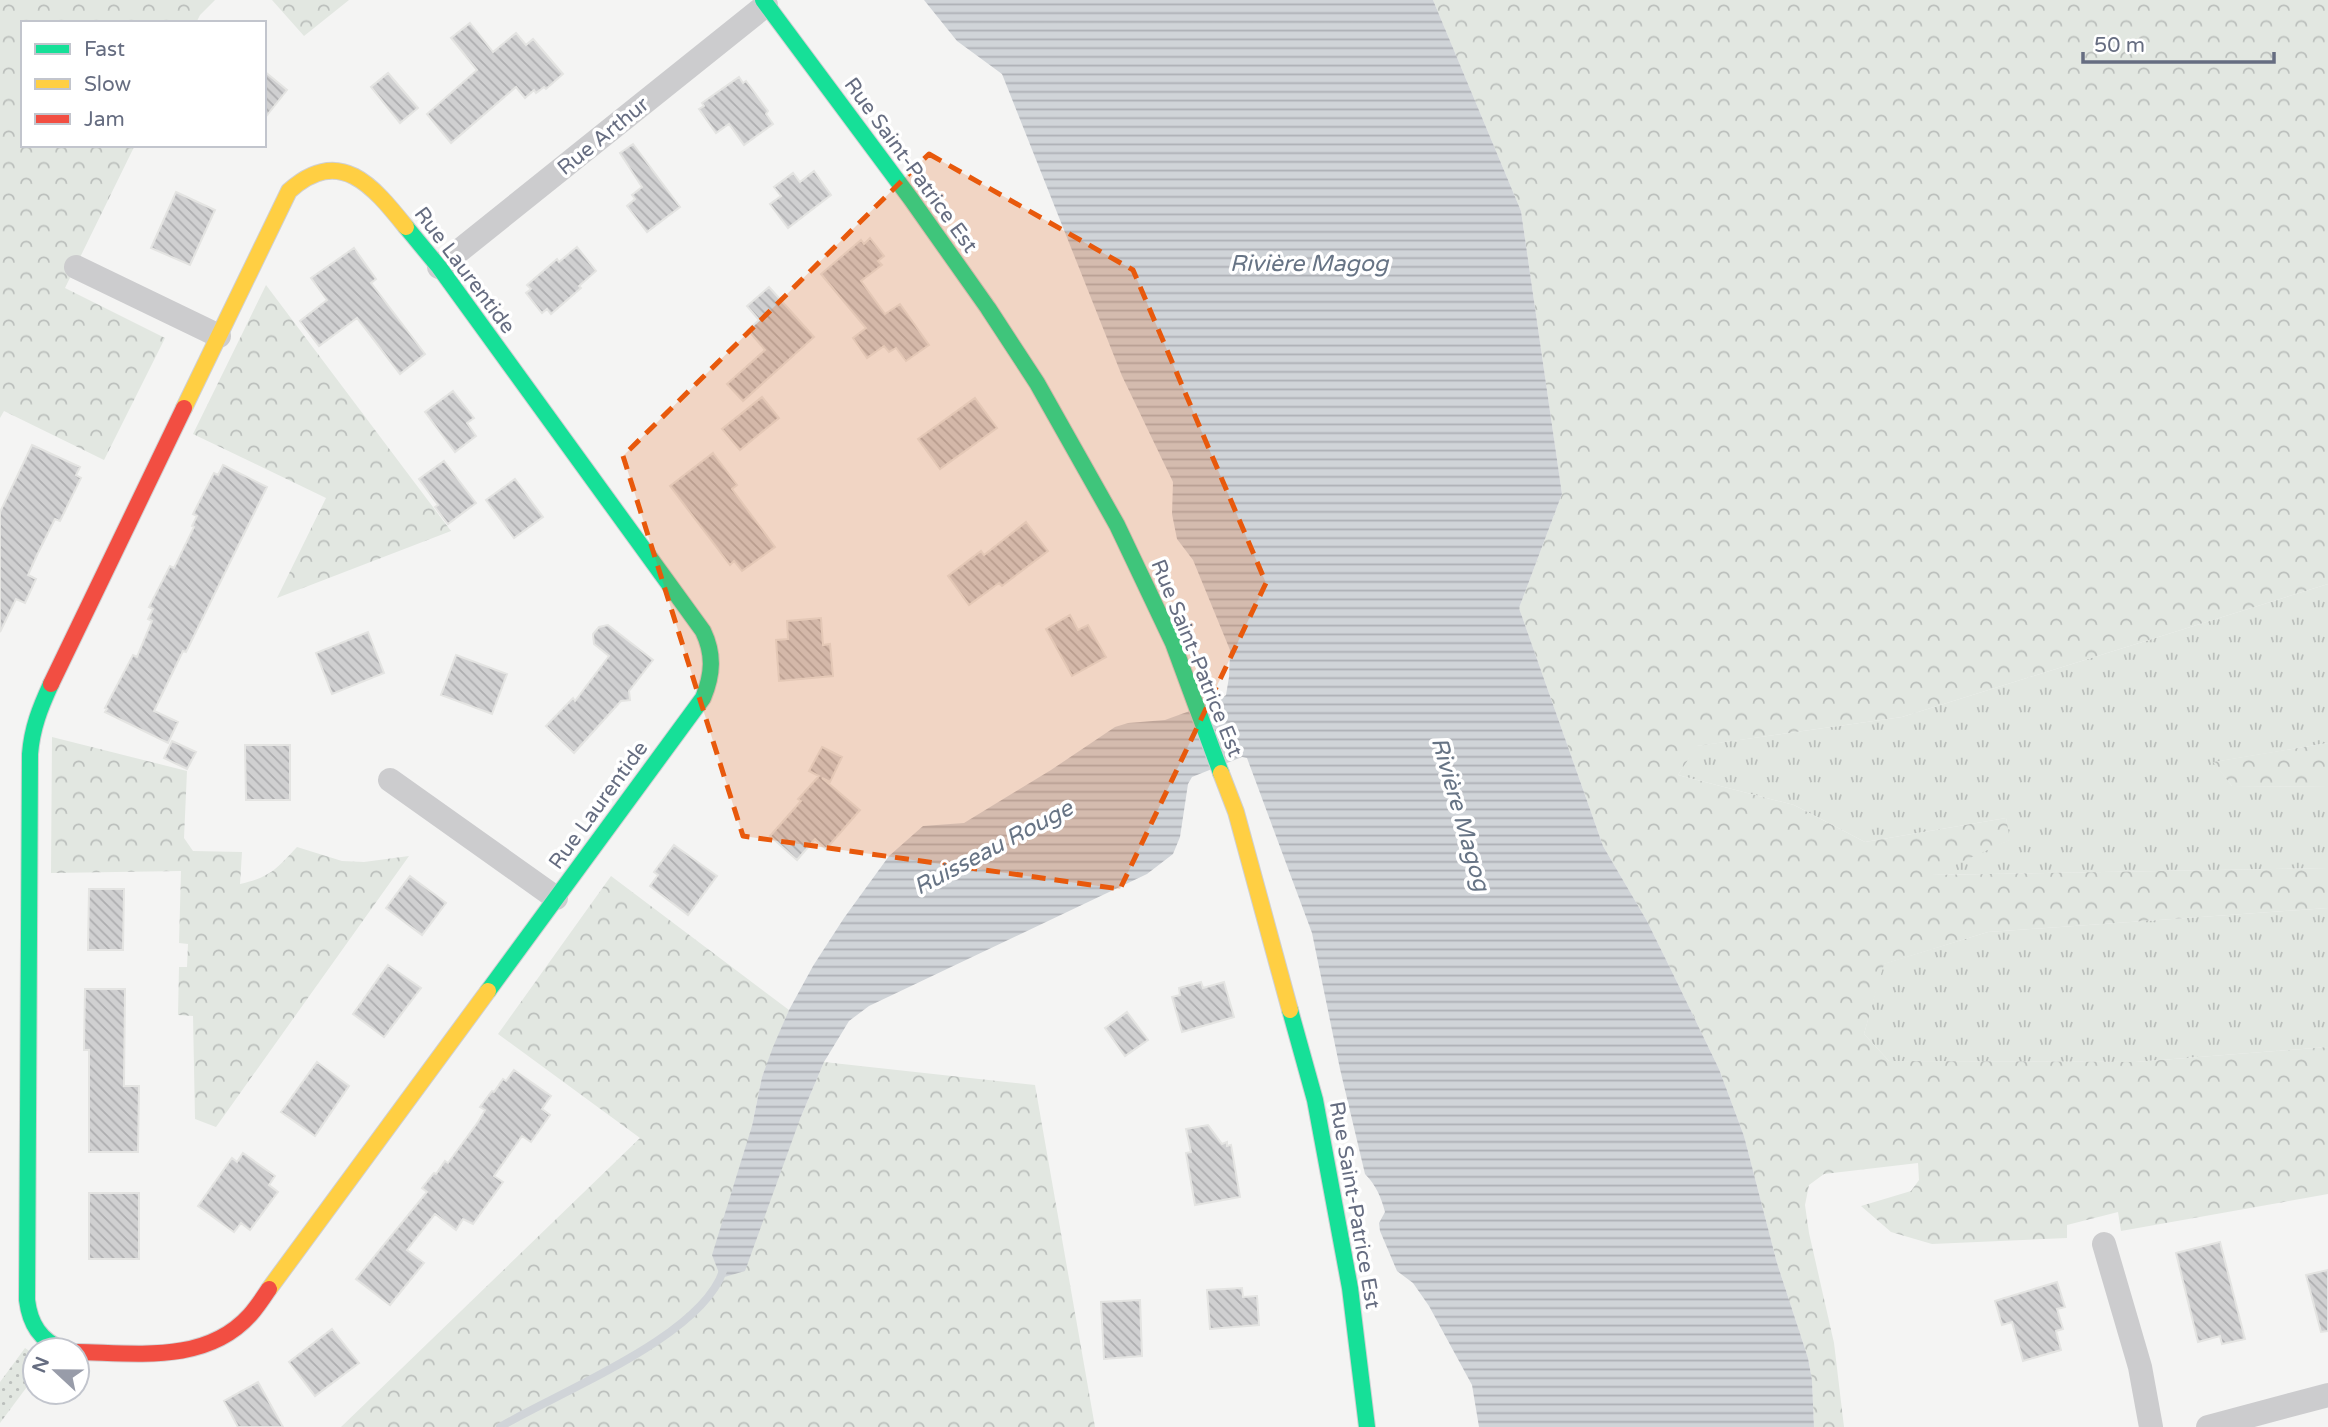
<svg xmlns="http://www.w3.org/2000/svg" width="2328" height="1427" font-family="'Varela Round',sans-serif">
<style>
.grass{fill:url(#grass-tufts)}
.forest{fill:url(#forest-crowns)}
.park{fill:url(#park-dots)}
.water{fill:url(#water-rules)}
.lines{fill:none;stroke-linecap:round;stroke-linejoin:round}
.stream{stroke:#d0d4d8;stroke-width:8}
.building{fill:url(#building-back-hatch);stroke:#e4e4e2;stroke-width:2}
.fast-casing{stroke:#d0d0d2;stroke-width:18}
.slow-casing{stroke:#d0d0d2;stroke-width:18}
.jam-casing{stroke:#d0d0d2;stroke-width:18}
.street{stroke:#ccccce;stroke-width:24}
.fast{stroke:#16e098;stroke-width:16}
.slow{stroke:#ffcf43;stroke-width:16}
.jam{stroke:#f24e42;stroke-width:16}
.marked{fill:#e8590c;fill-opacity:0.2;stroke:#e8590c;stroke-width:5;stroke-dasharray:14 9;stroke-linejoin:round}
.labels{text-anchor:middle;stroke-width:7;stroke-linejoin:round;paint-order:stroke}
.street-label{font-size:21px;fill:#666d81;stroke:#fff}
.water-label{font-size:23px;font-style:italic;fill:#677485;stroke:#fff}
</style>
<defs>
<pattern id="grass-tufts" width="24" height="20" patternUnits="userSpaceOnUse" patternTransform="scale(1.75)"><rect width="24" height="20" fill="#e2e7e1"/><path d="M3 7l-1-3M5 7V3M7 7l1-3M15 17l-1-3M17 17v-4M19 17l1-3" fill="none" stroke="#bbbfbc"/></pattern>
<pattern id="forest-crowns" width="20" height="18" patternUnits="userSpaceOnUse" patternTransform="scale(1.75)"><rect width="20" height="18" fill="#e2e7e1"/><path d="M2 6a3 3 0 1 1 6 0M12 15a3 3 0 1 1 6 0" fill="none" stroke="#bbbfbc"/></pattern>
<pattern id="park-dots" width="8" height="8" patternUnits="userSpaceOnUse" patternTransform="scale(1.75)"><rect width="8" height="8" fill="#e2e7e1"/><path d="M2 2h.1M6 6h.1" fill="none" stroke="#bbbfbc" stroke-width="1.8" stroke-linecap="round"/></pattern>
<pattern id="water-rules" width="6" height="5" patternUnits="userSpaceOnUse" patternTransform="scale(1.75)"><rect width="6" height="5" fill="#d0d4d8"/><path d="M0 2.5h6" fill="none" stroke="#adb0b5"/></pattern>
<pattern id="building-back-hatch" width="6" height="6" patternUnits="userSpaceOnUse" patternTransform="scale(1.75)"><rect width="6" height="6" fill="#d0d0d1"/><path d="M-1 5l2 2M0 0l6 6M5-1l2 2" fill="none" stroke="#adadaf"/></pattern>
</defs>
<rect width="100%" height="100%" fill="#f4f4f3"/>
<path class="grass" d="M 2328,584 L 2328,743 L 2214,762 L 2232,786 L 2328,787 L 2328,868 L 1929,875 L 2009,840 L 2006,818 L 1865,842 L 1794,805 L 1678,775 L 1696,746 L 1902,717 Z
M 2328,908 L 2328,1047 L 2135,1062 L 1889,1061 L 1864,1034 L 1883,964 L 1988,932 Z"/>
<path class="forest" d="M 0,0 L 215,0 L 200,15 L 196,23 L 23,23 L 23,145 L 135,145 L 65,288 L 165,338 L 104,460 L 4,411 L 0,418 Z
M 272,0 L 349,0 L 304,36 Z
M 1433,0 L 2328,0 L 2328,584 L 1902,717 L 1697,746 L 1678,775 L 1794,805 L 1865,842 L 2006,818 L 2010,840 L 1932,875 L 2328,868 L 2328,908 L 1988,932 L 1884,964 L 1864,1034 L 1889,1061 L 2135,1062 L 2328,1047 L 2328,1194 L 2121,1231 L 2118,1212 L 2067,1225 L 2067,1238 L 1932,1244 L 1891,1232 L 1861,1206 L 1911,1191 L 1919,1180 L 1918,1163 L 1824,1174 L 1809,1185 L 1805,1205 L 1809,1233 L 1834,1343 L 1844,1427 L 1814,1427 L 1812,1380 L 1808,1358 L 1777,1263 L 1744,1136 L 1719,1069 L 1676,980 L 1647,921 L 1603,846 L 1519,608 L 1562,494 L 1521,211 Z
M 266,285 L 451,531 L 277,598 L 326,498 L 193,434 Z
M 52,737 L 187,771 L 184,838 L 193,851 L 242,852 L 240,884 C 271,877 276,869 297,847 L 342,861 L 364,862 L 409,856 L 216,1127 L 195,1119 L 193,1016 L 178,1015 L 179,967 L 187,967 L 188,944 L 179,943 L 181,871 L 51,873 Z
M 2328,743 L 2328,787 L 2232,786 L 2213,762 Z
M 611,876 L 789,1010 L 762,1077 L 752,1126 L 800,1119 L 824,1062 L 1035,1085 L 1095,1427 L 341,1427 L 640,1138 L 498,1034 Z"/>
<path class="park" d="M 25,1348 L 35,1355 L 35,1376 L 0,1423 L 0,1382 Z"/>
<path class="water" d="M 924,0 L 1433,0 L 1521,211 L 1562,494 L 1519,608 L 1603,846 L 1647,921 L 1676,980 L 1719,1069 L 1744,1136 L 1777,1263 L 1808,1358 L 1812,1380 L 1814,1427 L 1479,1427 L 1472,1385 L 1429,1306 L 1413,1283 L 1397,1271 L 1380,1231 L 1379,1223 L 1385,1212 C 1381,1197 1376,1185 1365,1174 L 1340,1069 L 1312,933 L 1247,758 L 1242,757 L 1192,777 L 1188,784 L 1180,837 L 1173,854 L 1147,874 L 869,1006 L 849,1021 L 824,1062 L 800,1119 L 745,1271 L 721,1278 L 712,1255 L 752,1126 L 762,1077 L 773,1047 L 789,1010 L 813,966 L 844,918 L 889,856 L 923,826 L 964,823 L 1051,770 L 1115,727 L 1128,723 L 1165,720 L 1220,700 L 1226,695 L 1229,677 L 1230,650 L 1193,560 L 1177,539 L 1172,514 L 1173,482 L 1122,376 L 1002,74 L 957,41 Z"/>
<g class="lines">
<path class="stream" d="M 500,1427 C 559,1392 701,1337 723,1271"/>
</g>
<path class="building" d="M 470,23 L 493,52 L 516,33 L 526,45 L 533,39 L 563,74 L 546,89 L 544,87 L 536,93 L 534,90 L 525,98 L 516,87 L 451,143 L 427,114 L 477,70 L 451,38 Z
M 264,71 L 287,90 L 264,119 Z
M 388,73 L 418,108 L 400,123 L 371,87 Z
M 739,77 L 743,83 L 746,81 L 768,111 L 766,114 L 773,124 L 744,145 L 729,124 L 716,133 L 699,109 L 704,106 L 702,103 Z
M 633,144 L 680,207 L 647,232 L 627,206 L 635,199 L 632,195 L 642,187 L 620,153 Z
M 814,171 L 831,195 L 788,228 L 770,204 L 781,196 L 774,187 L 793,173 L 800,182 Z
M 176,192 L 215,210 L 190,265 L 151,248 Z
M 870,238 L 884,256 L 878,261 L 882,265 L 861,281 L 885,314 L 900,304 L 929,345 L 906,361 L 896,348 L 889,352 L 884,346 L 867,358 L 853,338 L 866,328 L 821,274 L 861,240 L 864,244 Z
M 577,247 L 596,271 L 579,286 L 581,288 L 551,314 L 547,309 L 542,313 L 526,293 L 531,289 L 527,285 L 557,259 L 559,262 Z
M 354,248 L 376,279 L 371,283 L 425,354 L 400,374 L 357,318 L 319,346 L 300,321 L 327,300 L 311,278 Z
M 769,287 L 814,337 L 743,401 L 727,384 L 765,350 L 748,330 L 759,320 L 747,306 Z
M 453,391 L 474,418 L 467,423 L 476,436 L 455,452 L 425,412 Z
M 762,397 L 779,418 L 740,450 L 722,429 Z
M 975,398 L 997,428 L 940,469 L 918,439 Z
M 32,445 L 80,467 L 76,475 L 81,478 L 60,521 L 55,519 L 37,555 L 28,575 L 36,579 L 25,603 L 16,599 L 0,632 L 0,512 Z
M 713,453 L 737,485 L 732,489 L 775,547 L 742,571 L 734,561 L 730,565 L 670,486 Z
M 444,461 L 476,503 L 448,524 L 435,507 L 438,505 L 419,479 Z
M 223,465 L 267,487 L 186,652 L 183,651 L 154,711 L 178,722 L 168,743 L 105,712 L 107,709 L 105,708 L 133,655 L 137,657 L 152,621 L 148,619 L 153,609 L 149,607 L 170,566 L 174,568 L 194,527 L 192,526 L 197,516 L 193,514 L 214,473 L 218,475 Z
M 515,479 L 543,517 L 514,538 L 486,500 Z
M 1026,522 L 1048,551 L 1002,586 L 999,583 L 969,605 L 948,576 L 981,551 L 984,555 Z
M 1070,615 L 1078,630 L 1088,625 L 1106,657 L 1072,676 L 1046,629 Z
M 821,618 L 823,645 L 830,644 L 833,676 L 779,681 L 776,640 L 788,639 L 787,621 Z
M 608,625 L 653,660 L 629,691 L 630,700 L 621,701 L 574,753 L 546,726 L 573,698 L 575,701 L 609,656 L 594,644 L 593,634 L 599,627 Z
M 368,632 L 384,673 L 332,694 L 316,653 Z
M 456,655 L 507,674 L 492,714 L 441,695 Z
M 172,741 L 196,752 L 187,769 L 164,758 Z
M 245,745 L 290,745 L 290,800 L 246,800 Z
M 822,747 L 842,757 L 830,782 L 822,778 L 860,810 L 826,849 L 815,839 L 797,860 L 770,836 L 801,801 L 798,799 L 819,776 L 809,771 Z
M 674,845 L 717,876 L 688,915 L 650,886 L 658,875 L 654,872 Z
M 410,876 L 446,903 L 422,935 L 386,908 Z
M 89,889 L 124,889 L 123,950 L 88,950 Z
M 388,965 L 421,988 L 384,1037 L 353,1014 Z
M 1201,982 L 1203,988 L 1224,982 L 1234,1017 L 1182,1032 L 1172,997 L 1180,995 L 1179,988 Z
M 85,989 L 125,989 L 124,1086 L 139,1086 L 138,1152 L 89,1152 L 89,1050 L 84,1050 Z
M 1127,1012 L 1148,1040 L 1125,1056 L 1105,1028 Z
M 317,1062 L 349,1086 L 315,1136 L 281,1112 Z
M 514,1070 L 551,1096 L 542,1109 L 550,1115 L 531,1142 L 522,1136 L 494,1176 L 503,1182 L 473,1224 L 463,1219 L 456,1230 L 435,1214 L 407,1250 L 424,1263 L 390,1305 L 356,1279 L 427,1192 L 422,1188 L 434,1173 L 436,1174 L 445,1161 L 448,1163 L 478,1122 L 485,1110 L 480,1107 L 492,1091 L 494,1092 L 503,1079 L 506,1081 Z
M 1208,1125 L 1222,1144 L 1227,1142 L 1227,1146 L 1231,1145 L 1240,1197 L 1195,1205 L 1186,1153 L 1191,1152 L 1186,1129 Z
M 243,1153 L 275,1176 L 269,1185 L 278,1192 L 250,1230 L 241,1223 L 234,1232 L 198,1206 L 232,1158 L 237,1162 Z
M 89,1193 L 139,1193 L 139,1259 L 89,1259 Z
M 2220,1242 L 2245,1339 L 2222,1344 L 2220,1336 L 2198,1342 L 2176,1253 Z
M 2328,1270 L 2328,1331 L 2321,1332 L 2306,1275 Z
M 2057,1282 L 2065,1307 L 2057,1309 L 2063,1329 L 2056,1331 L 2061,1350 L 2023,1361 L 2012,1322 L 2002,1325 L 1995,1301 Z
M 1242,1288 L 1243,1297 L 1257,1296 L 1259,1325 L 1210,1329 L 1207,1290 Z
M 1140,1300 L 1142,1356 L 1104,1359 L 1101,1302 Z
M 332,1329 L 359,1363 L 315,1396 L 289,1362 Z
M 258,1382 L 283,1427 L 238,1427 L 224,1401 Z"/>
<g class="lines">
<defs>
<path id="fast" d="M 763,0 L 911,199 L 988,308 L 1037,383 L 1117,525 L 1173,643 L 1221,773
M 406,227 L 439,267 L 703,631 C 714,654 713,674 703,698 L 488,991
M 51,684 C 40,708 32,728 30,754 L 27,1300 C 30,1324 40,1340 63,1350
M 1290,1010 L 1315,1100 L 1350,1288 L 1367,1427"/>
<path id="slow" d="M 184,408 L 289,191 C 340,145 373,186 406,227
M 1221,773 L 1236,812 L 1290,1010
M 269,1289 L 488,991"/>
<path id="jam" d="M 51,684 L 184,408
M 77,1352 C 136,1353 206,1364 250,1315 C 257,1307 263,1298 269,1289"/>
</defs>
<use href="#fast" class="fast-casing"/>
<use href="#slow" class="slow-casing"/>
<use href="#jam" class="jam-casing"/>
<path class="street" d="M 76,267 L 219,336
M 439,267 L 766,5
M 390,780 L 556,898
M 2104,1244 L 2140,1367 L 2151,1427
M 2208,1427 L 2328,1395"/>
<use href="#fast" class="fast"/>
<use href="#slow" class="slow"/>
<use href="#jam" class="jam"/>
</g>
<path class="marked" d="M 929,154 L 1133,270 L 1266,583 L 1120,889 L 743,836 L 623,456 Z"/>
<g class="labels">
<g class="street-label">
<text transform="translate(603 136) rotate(-39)" y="7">Rue Arthur</text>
<text transform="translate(911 165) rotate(54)" y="7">Rue Saint-Patrice Est</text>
<text transform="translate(465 270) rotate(53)" y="7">Rue Laurentide</text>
<text transform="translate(1197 658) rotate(68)" y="7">Rue Saint-Patrice Est</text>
<text transform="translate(598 805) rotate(-54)" y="7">Rue Laurentide</text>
<text transform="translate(1355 1205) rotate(80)" y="7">Rue Saint-Patrice Est</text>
</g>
<g class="water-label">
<text x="1309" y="271">Rivière Magog</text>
<text transform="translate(1461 814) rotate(74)" y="8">Rivière Magog</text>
<text transform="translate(993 847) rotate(-28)" y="8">Ruisseau Rouge</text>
</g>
</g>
<rect x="21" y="21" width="245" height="126" fill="#ffffff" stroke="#c2c5cd" stroke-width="2"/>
<rect x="35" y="44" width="35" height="10" fill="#16e098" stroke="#c2c5cd" stroke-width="2"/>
<text x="84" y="56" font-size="21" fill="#666d81">Fast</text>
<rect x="35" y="79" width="35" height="10" fill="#ffcf43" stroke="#c2c5cd" stroke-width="2"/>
<text x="84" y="91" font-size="21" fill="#666d81">Slow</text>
<rect x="35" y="114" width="35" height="10" fill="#f24e42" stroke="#c2c5cd" stroke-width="2"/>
<text x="84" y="126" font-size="21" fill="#666d81">Jam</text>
<g transform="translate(56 1371) rotate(292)"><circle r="33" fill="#ffffff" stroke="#c2c5cd" stroke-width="2"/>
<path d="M0-5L12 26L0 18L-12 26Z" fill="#989ca9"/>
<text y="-10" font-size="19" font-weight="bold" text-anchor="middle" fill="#666d81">N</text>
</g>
<path d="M2083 52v10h191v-10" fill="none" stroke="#666d81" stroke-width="3.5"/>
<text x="2094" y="52" font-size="21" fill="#666d81" stroke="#ffffff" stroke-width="5" paint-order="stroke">50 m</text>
</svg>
